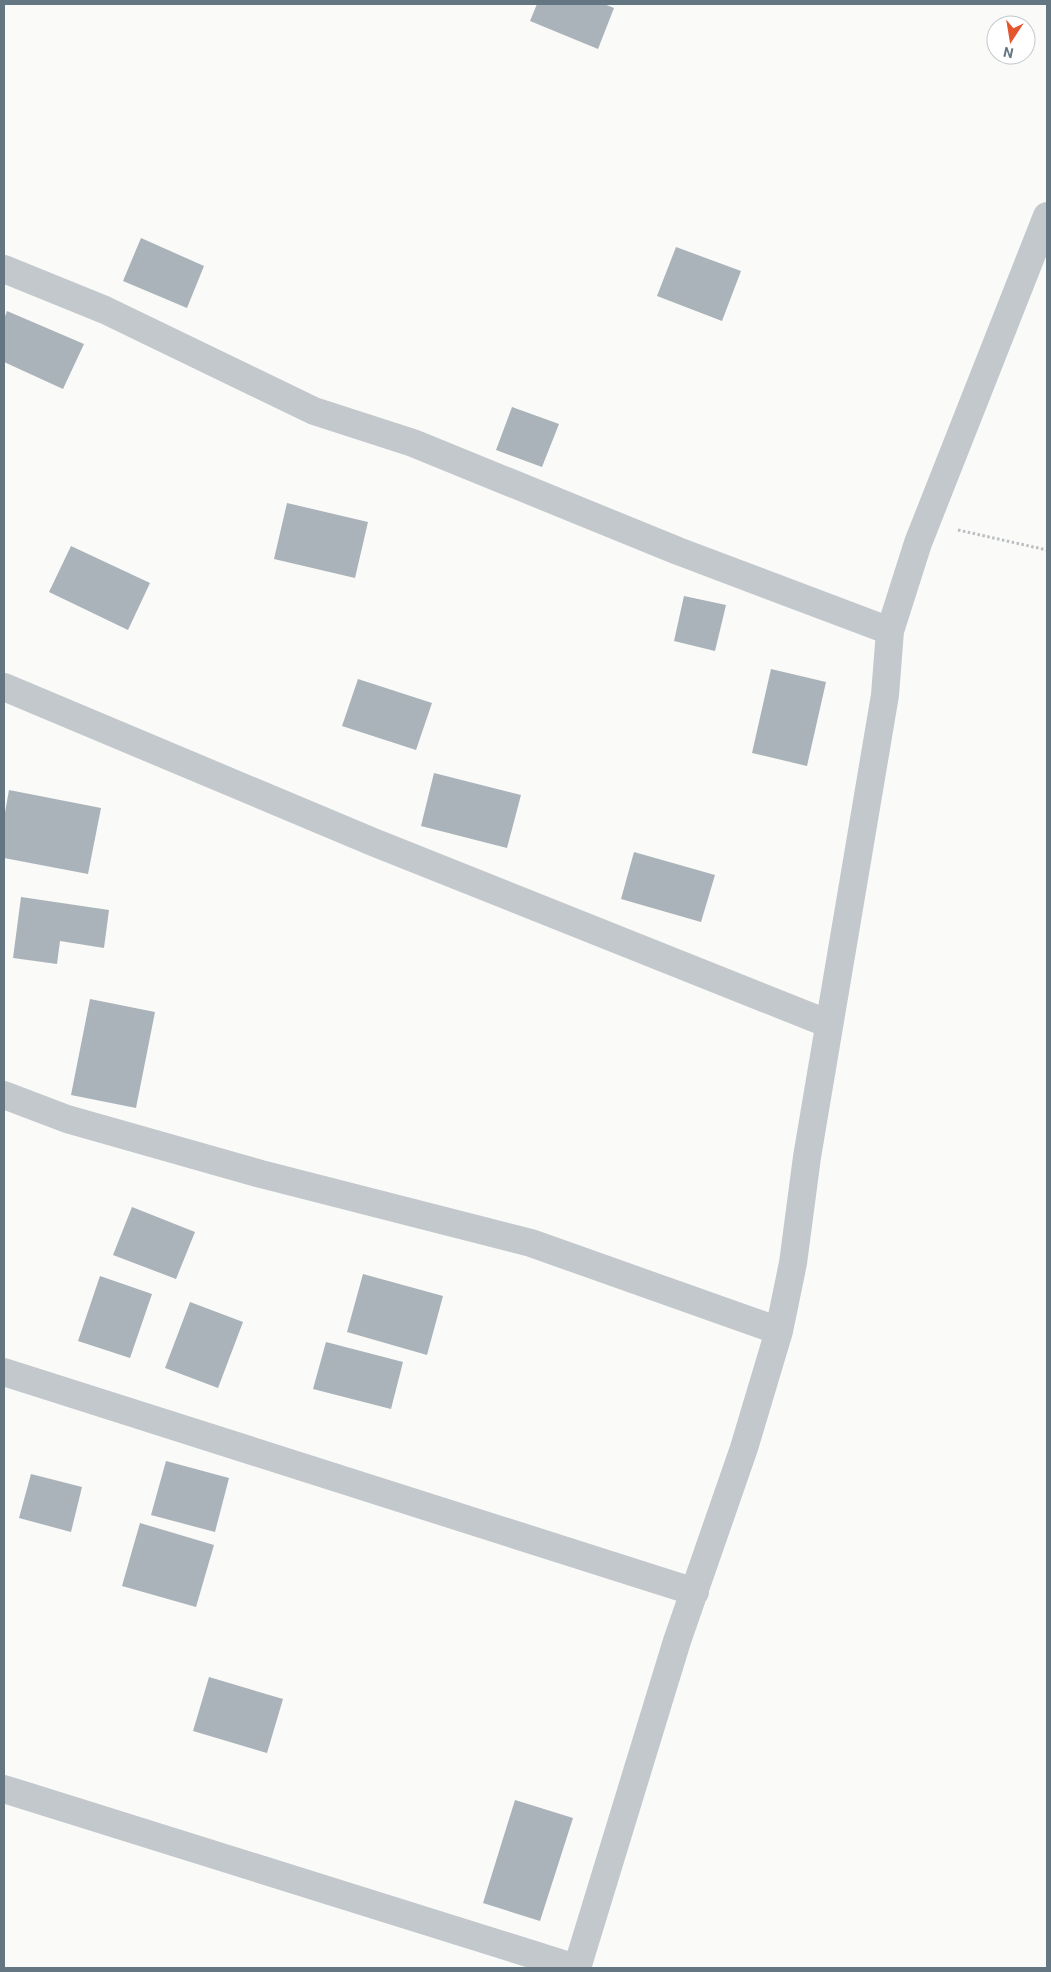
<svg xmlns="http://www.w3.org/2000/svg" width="1051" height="1972" font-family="Roboto,sans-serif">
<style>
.building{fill:#aab3b9}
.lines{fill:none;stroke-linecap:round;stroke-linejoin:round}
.path{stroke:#bbbfc2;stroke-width:3;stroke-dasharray:2.5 2.5;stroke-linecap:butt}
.minor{stroke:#c3c8cc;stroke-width:28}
</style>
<rect width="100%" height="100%" fill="#fafaf8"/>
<path class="building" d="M 537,4 L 604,4 L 614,8 L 598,49 L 530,21 Z
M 141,238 L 204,266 L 187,308 L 123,281 Z
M 676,247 L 741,271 L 722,321 L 657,296 Z
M 7,311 L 84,344 L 63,389 L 4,362 L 4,319 Z
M 512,407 L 559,424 L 542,467 L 496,450 Z
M 287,503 L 368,522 L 355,578 L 274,559 Z
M 71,546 L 150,583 L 128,630 L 49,592 Z
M 684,596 L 726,605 L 715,651 L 674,641 Z
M 771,669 L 826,682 L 807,766 L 752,753 Z
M 358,679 L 432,703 L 416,750 L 342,726 Z
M 434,773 L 521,795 L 507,848 L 421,826 Z
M 9,790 L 101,808 L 88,874 L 4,858 L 4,818 Z
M 634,852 L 715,875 L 701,922 L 621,899 Z
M 21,897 L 109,910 L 104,948 L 60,941 L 57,964 L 13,958 Z
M 90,999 L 155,1012 L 136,1108 L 71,1095 Z
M 132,1207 L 195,1232 L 176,1279 L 113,1255 Z
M 363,1274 L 443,1296 L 427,1355 L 347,1332 Z
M 100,1276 L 152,1294 L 130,1358 L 78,1341 Z
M 190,1302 L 243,1322 L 218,1388 L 165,1368 Z
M 326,1342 L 403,1362 L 391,1409 L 313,1389 Z
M 166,1461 L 229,1478 L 215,1532 L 151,1515 Z
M 31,1474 L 82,1487 L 71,1532 L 19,1518 Z
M 140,1523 L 214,1545 L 196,1607 L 122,1586 Z
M 209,1677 L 283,1699 L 267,1753 L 193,1731 Z
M 515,1800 L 573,1818 L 540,1921 L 483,1903 Z"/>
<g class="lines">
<path class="path" d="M 958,530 L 1047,550"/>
<path class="minor" d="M 4,269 L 105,310 L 314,411 L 413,443 L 678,551 L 890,631
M 4,687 L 373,842 L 829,1024
M 4,1095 L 67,1119 L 261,1174 L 531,1243 L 779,1331
M 4,1372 L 695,1592
M 4,1789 L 576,1968
M 577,1968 L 677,1641 L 744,1448 L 779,1331 L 793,1263 L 807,1157 L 885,695 L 890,631 L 918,543 L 1047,216"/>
</g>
<rect width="1051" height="1972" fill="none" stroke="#657683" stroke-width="10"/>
<g transform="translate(1011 40) rotate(192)"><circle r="24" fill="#ffffff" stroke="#c1c8cd"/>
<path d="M0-4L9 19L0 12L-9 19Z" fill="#e4572e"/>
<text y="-8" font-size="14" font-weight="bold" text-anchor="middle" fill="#657683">N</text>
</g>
</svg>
